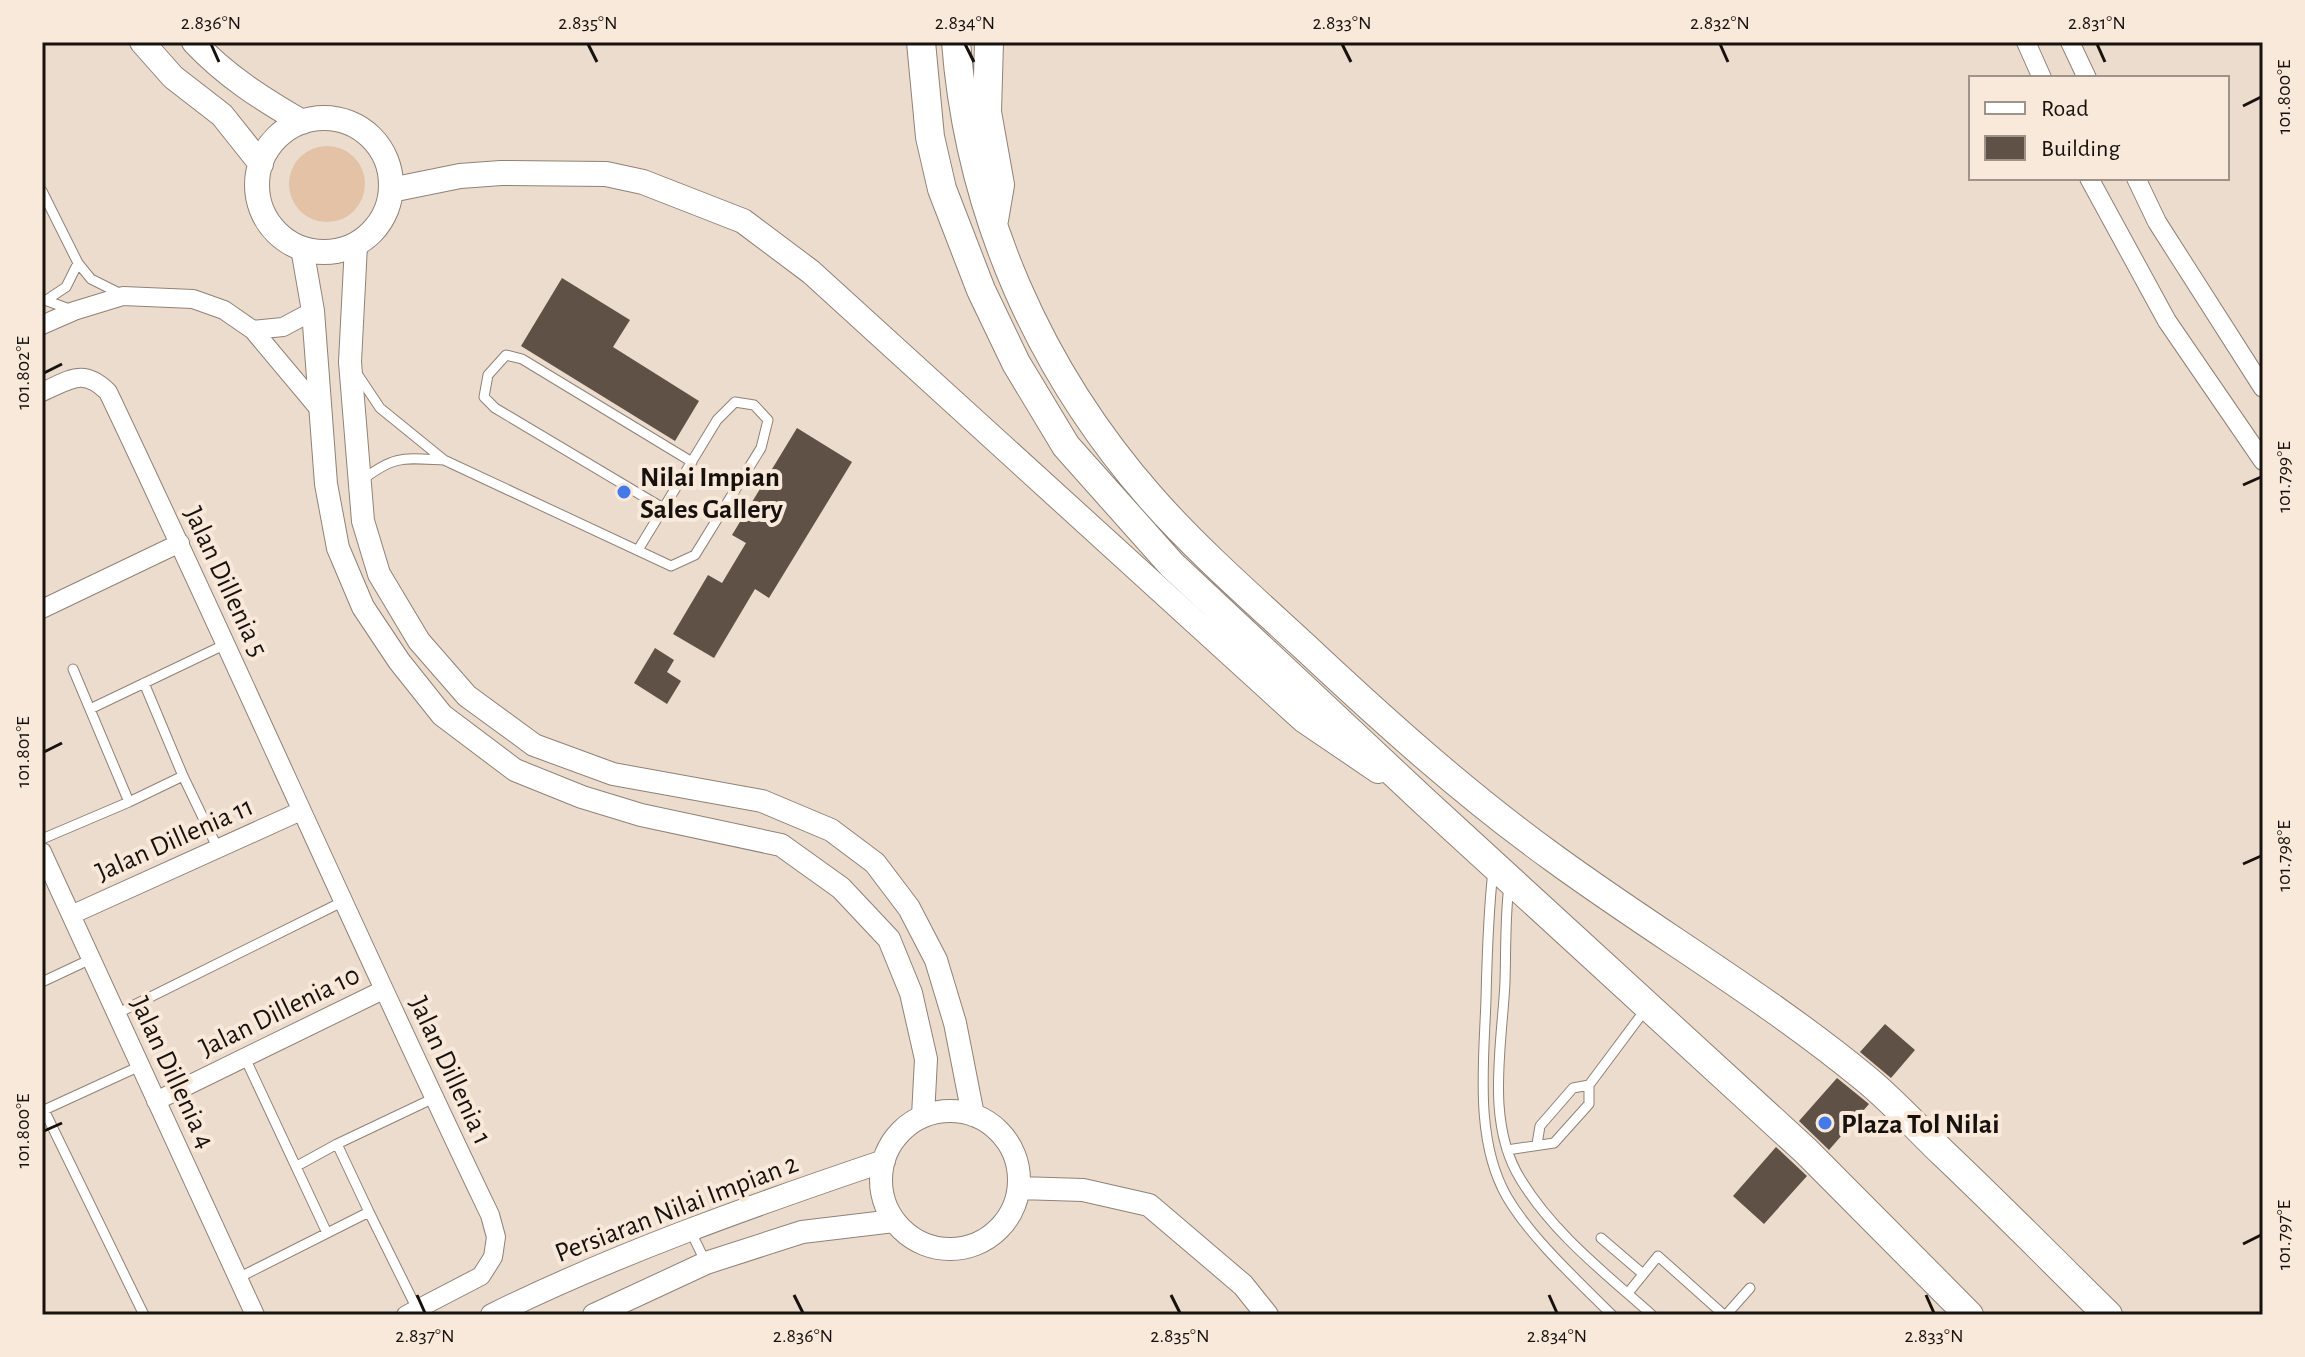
<svg xmlns="http://www.w3.org/2000/svg" width="2305" height="1357" font-family="'Alegreya Sans',sans-serif">
<style>
.green{fill:#e4c2a6}
.building{fill:#5f5146}
.lines{fill:none;stroke-linecap:round;stroke-linejoin:round}
.service-casing{stroke:#908276;stroke-width:11}
.minor-casing{stroke:#908276;stroke-width:20}
.tertiary-casing{stroke:#908276;stroke-width:24}
.secondary-casing{stroke:#908276;stroke-width:26}
.trunk-casing{stroke:#908276;stroke-width:30}
.service{stroke:#fff;stroke-width:9}
.minor{stroke:#fff;stroke-width:18}
.tertiary{stroke:#fff;stroke-width:22}
.secondary{stroke:#fff;stroke-width:24}
.trunk{stroke:#fff;stroke-width:28}
.ticks{fill:none;stroke:#18120e;stroke-width:3}
.poi-dot{fill:#4479ea;stroke:#f9e9db;stroke-width:3}
.labels{text-anchor:middle;stroke-width:8;stroke-linejoin:round;paint-order:stroke}
.poi-label{font-size:28px;font-weight:bold;fill:#18120e;stroke:#f9e9db;text-anchor:start}
.street-label{font-size:28px;fill:#18120e;stroke:#f9e9db}
.neatline{fill:none;stroke:#18120e;stroke-width:3}
.ticks-label{font-size:20px;text-anchor:middle;fill:#18120e}
</style>
<rect width="100%" height="100%" fill="#ecdcce"/>
<path class="green" d="M289 184a38 38 0 1 1 76 0a38 38 0 1 1-76 0Z"/>
<path class="building" d="M 562,278 L 630,320 L 613,347 L 699,401 L 675,441 L 521,346 Z
M 797,428 L 852,462 L 769,598 L 755,589 L 714,658 L 673,634 L 708,575 L 722,583 L 746,543 L 732,535 Z
M 655,648 L 674,660 L 667,672 L 681,681 L 667,704 L 634,683 Z
M 1885,1024 L 1915,1050 L 1891,1078 L 1860,1052 Z
M 1837,1078 L 1869,1104 L 1829,1150 L 1799,1121 Z
M 1776,1147 L 1807,1176 L 1764,1224 L 1733,1196 Z"/>
<g class="lines">
<defs>
<path id="service" d="M 42,191 L 78,263 L 91,279 L 123,295
M 42,299 L 72,310
M 48,299 L 66,287 L 78,263
M 356,372 L 380,408 L 444,460 L 671,566 L 695,555 L 761,448 L 768,420 L 754,405 L 735,402 L 717,420 L 638,550
M 362,480 C 395,455 403,458 444,460
M 663,508 L 495,408 L 484,397 L 488,375 L 506,355 L 522,359 L 692,462
M 144,683 L 183,776
M 90,709 L 226,644
M 129,802 L 183,776 L 218,849
M 42,839 L 129,802 L 73,669
M 1493,871 C 1488,914 1487,956 1486,999 C 1484,1061 1474,1140 1507,1197 C 1531,1238 1578,1281 1612,1315
M 1509,885 C 1505,918 1506,950 1505,982 C 1502,1046 1485,1123 1521,1180 C 1554,1234 1605,1273 1652,1315
M 42,982 L 91,959
M 116,1014 L 342,902
M 245,1058 L 327,1233
M 44,1110 L 144,1315
M 42,1111 L 140,1066
M 1537,1144 L 1540,1126 L 1573,1088 L 1589,1085
M 1507,1150 L 1554,1143 L 1589,1104 L 1589,1085 L 1645,1010
M 297,1166 L 337,1144
M 369,1212 L 337,1144 L 434,1098
M 690,1230 L 706,1263
M 1601,1238 L 1643,1274
M 238,1278 L 369,1212 L 417,1309
M 1628,1293 L 1658,1256 L 1724,1315
M 1726,1315 L 1750,1288"/>
<path id="minor" d="M 2026,42 L 2042,78
M 2070,42 L 2087,78
M 2089,178 L 2167,321 L 2263,461
M 2136,178 L 2157,222 L 2263,388
M 42,325 L 74,311 L 123,296 L 193,299 L 224,310 L 253,330 L 320,410
M 253,330 L 283,327 L 313,311
M 42,392 C 70,380 83,367 108,392 C 238,665 359,943 490,1215 L 496,1237 L 493,1257 L 481,1276 L 406,1315
M 42,609 L 180,543
M 42,852 L 255,1315
M 71,915 L 301,811
M 156,1101 L 383,990"/>
<path id="tertiary" d="M 356,245 L 350,362 L 363,521 L 379,574 L 419,641 L 467,696 L 534,745 L 613,774 L 762,801 L 831,830 L 875,863 L 909,908 L 936,960 L 955,1023 L 973,1115
M 302,248 L 313,311 L 326,484 L 338,548 L 363,607 L 399,661 L 442,715 L 515,770 L 582,797 L 641,815 L 781,845 L 841,888 L 889,939 L 911,993 L 926,1059 L 923,1116
M881 1180a69 69 0 1 1 138 0a69 69 0 1 1-138 0Z
M 1019,1188 L 1083,1190 L 1149,1205 L 1243,1285 L 1267,1315
M 492,1315 C 618,1253 751,1206 884,1161
M 594,1315 L 706,1263 L 802,1232 L 894,1221"/>
<path id="secondary" d="M 142,42 L 173,77 L 222,115 L 261,164
M 194,42 C 226,76 262,99 302,122
M257 185a67 67 0 1 1 134 0a67 67 0 1 1-134 0Z
M 391,190 L 460,176 L 501,173 L 606,174 L 643,182 L 743,221 L 811,272 L 1303,720 L 1378,771"/>
<path id="trunk" d="M 921,42 L 930,137 L 942,189 L 981,290 L 1016,363 L 1066,446 L 1172,565 L 1424,801 L 1806,1151 L 1969,1315
M 956,42 C 969,212 1039,371 1152,499 C 1197,550 1254,600 1305,647 C 1385,722 1466,795 1555,859 C 1658,934 1768,998 1866,1079 C 1894,1102 1918,1129 1943,1153 C 1999,1206 2053,1261 2108,1315
M 989,42 L 987,112 L 1000,185 L 994,220"/>
</defs>
<use href="#service" class="service-casing"/>
<use href="#minor" class="minor-casing"/>
<use href="#tertiary" class="tertiary-casing"/>
<use href="#secondary" class="secondary-casing"/>
<use href="#trunk" class="trunk-casing"/>
<use href="#service" class="service"/>
<use href="#minor" class="minor"/>
<use href="#tertiary" class="tertiary"/>
<use href="#secondary" class="secondary"/>
<use href="#trunk" class="trunk"/>
</g>
<path class="ticks" d="M 211,44 L 219,62M 588,44 L 597,62M 965,44 L 974,62M 1342,44 L 1351,62M 1720,44 L 1728,62M 2097,44 L 2105,62M 2243,106 L 2261,97M 44,373 L 62,364M 2243,485 L 2261,477M 44,752 L 62,743M 2243,864 L 2261,856M 44,1131 L 62,1123M 2243,1244 L 2261,1235M 417,1295 L 425,1313M 794,1295 L 803,1313M 1171,1295 L 1180,1313M 1549,1295 L 1557,1313M 1926,1295 L 1934,1313"/>
<g class="poi-dot">
<circle cx="624" cy="492" r="8"/>
<circle cx="1825" cy="1123" r="8"/>
</g>
<g class="labels">
<g class="poi-label">
<text x="640" y="486">Nilai Impian<tspan x="640" dy="32">Sales Gallery</tspan></text>
<text x="1841" y="1133">Plaza Tol Nilai</text>
</g>
<g class="street-label">
<text transform="translate(227 581) rotate(65)" y="10">Jalan Dillenia 5</text>
<text transform="translate(174 838) rotate(-24)" y="10">Jalan Dillenia 11</text>
<text transform="translate(279 1010) rotate(-26)" y="10">Jalan Dillenia 10</text>
<text transform="translate(452 1070) rotate(65)" y="10">Jalan Dillenia 1</text>
<text transform="translate(174 1072) rotate(65)" y="10">Jalan Dillenia 4</text>
<text transform="translate(676 1207) rotate(-21)" y="10">Persiaran Nilai Impian 2</text>
</g>
</g>
<rect width="2305" height="1357" fill="none" stroke="#f9e9db" stroke-width="88"/>
<rect x="1969" y="76" width="260" height="104" fill="#f9e9db" stroke="#9f9389" stroke-width="2"/>
<rect x="1985" y="102" width="40" height="12" fill="#ffffff" stroke="#9f9389" stroke-width="2"/>
<text x="2041" y="116" font-size="24" fill="#18120e">Road</text>
<rect x="1985" y="136" width="40" height="24" fill="#5f5146" stroke="#9f9389" stroke-width="2"/>
<text x="2041" y="156" font-size="24" fill="#18120e">Building</text>
<rect x="44" y="44" width="2217" height="1269" class="neatline"/>
<g class="ticks-label">
<text x="211" y="29">2.836°N</text>
<text x="588" y="29">2.835°N</text>
<text x="965" y="29">2.834°N</text>
<text x="1342" y="29">2.833°N</text>
<text x="1720" y="29">2.832°N</text>
<text x="2097" y="29">2.831°N</text>
<text transform="translate(2283 97) rotate(-90)" y="7">101.800°E</text>
<text transform="translate(22 373) rotate(-90)" y="7">101.802°E</text>
<text transform="translate(2283 477) rotate(-90)" y="7">101.799°E</text>
<text transform="translate(22 752) rotate(-90)" y="7">101.801°E</text>
<text transform="translate(2283 856) rotate(-90)" y="7">101.798°E</text>
<text transform="translate(22 1131) rotate(-90)" y="7">101.800°E</text>
<text transform="translate(2283 1235) rotate(-90)" y="7">101.797°E</text>
<text x="425" y="1342">2.837°N</text>
<text x="803" y="1342">2.836°N</text>
<text x="1180" y="1342">2.835°N</text>
<text x="1557" y="1342">2.834°N</text>
<text x="1934" y="1342">2.833°N</text>
</g>
</svg>
